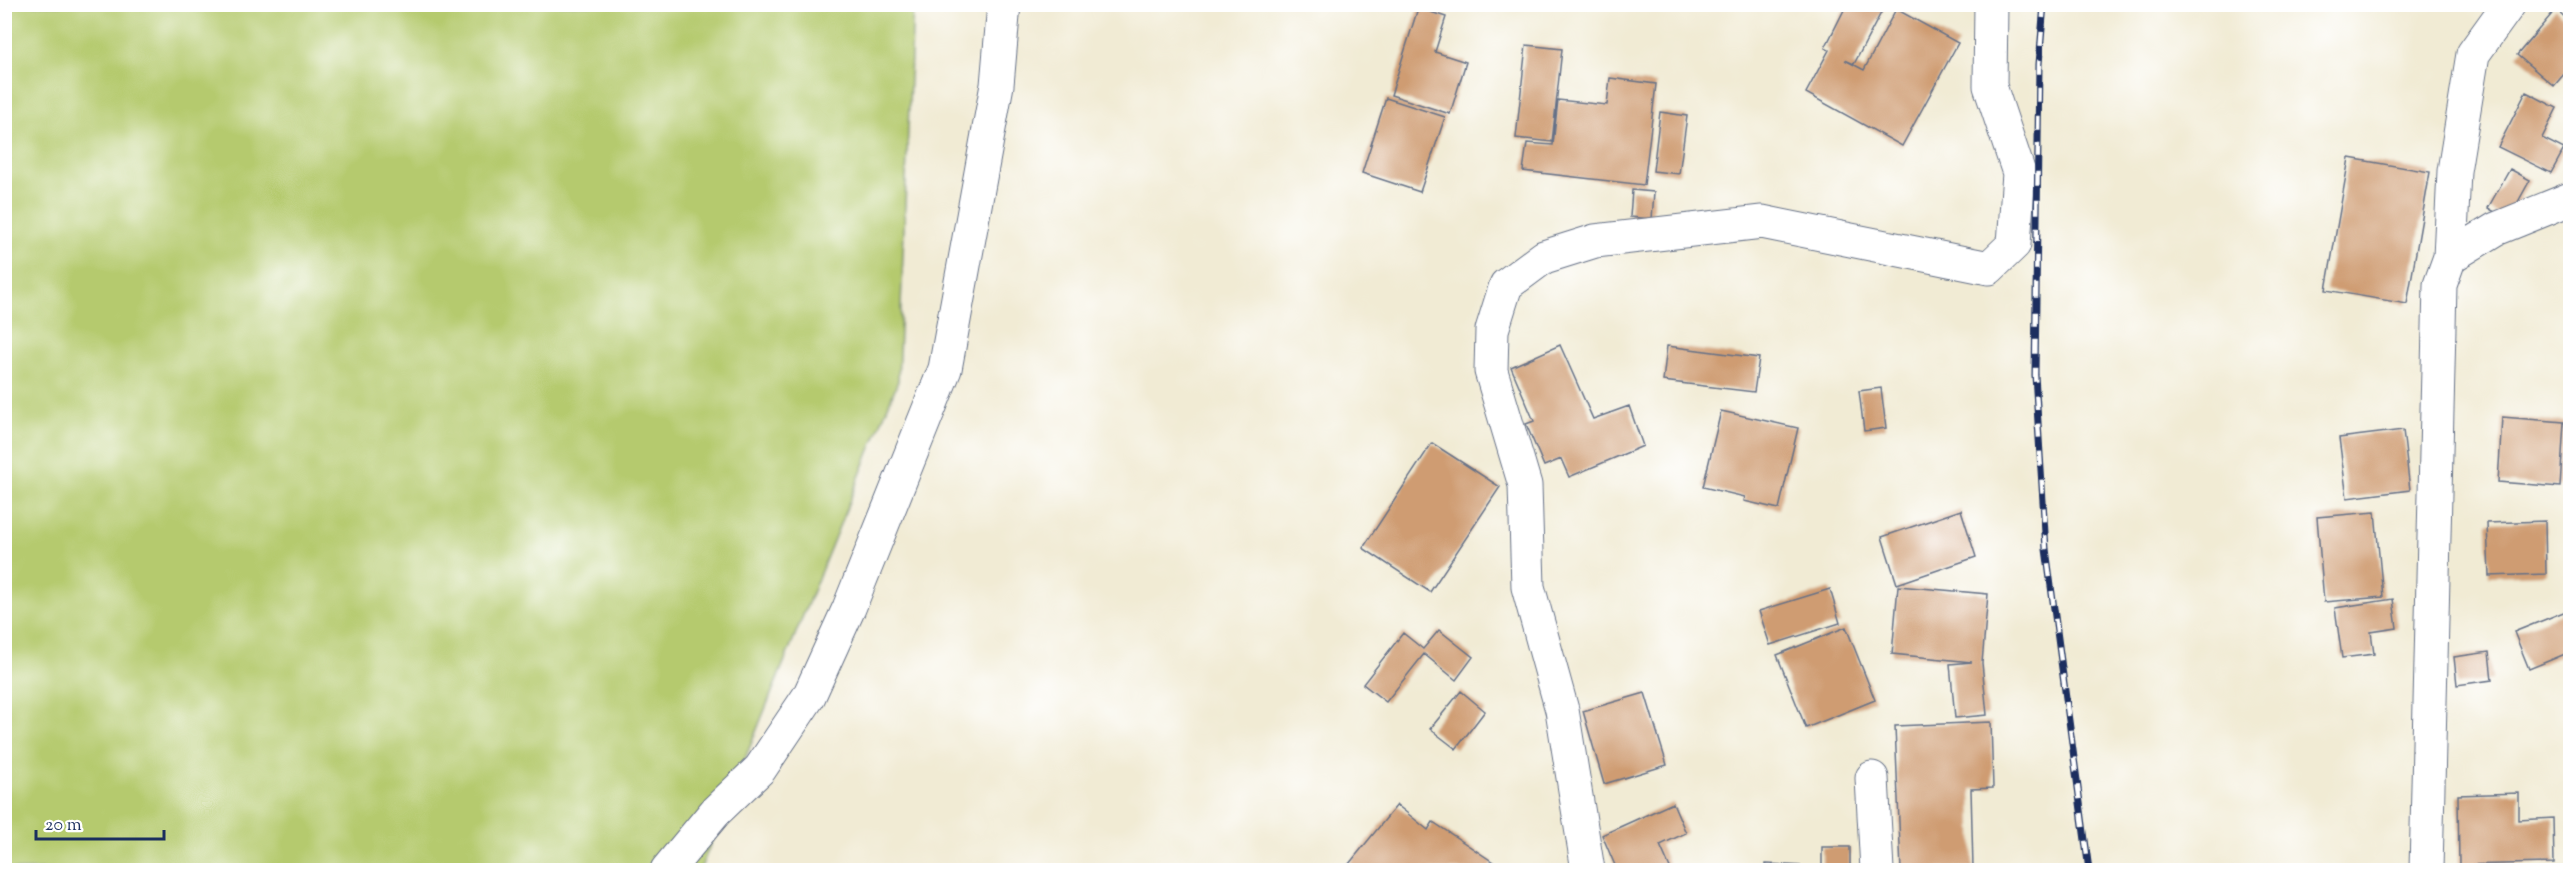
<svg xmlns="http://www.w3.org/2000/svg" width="2575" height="875" font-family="'Sorts Mill Goudy',serif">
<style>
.green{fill:#b5ca6e;stroke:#687c66;stroke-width:1.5}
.building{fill:#cf9c72}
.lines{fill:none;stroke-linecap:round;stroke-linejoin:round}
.minor-casing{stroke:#667187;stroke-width:35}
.minor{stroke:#fff;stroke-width:33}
.rail-casing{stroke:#1b2f5e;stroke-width:7}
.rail{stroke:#fff;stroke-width:4.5;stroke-dasharray:14;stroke-linecap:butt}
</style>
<rect width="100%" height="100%" fill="#fff"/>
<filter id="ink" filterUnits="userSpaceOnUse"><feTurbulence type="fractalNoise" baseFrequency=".0167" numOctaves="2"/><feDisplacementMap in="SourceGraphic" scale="12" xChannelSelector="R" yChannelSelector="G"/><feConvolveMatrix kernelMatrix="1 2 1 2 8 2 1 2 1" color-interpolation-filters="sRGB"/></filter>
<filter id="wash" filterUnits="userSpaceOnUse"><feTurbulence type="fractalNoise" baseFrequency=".008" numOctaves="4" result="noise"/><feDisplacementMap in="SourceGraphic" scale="24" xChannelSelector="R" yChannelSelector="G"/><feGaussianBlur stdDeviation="1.35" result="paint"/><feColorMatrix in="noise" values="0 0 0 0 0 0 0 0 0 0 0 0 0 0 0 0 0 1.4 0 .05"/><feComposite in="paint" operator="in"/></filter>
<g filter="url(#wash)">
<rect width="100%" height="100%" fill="#f1ebd4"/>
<path class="green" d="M 5,5 L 913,5 L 898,381 L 700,870 L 5,870 Z"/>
<g id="blocks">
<path class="building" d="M 1847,4 L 1874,4 L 1883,9 L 1854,64 L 1845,60 L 1864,70 L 1896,9 L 1958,43 L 1902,146 L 1806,93 L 1829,50 L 1825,48 Z
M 1418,8 L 1446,17 L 1435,52 L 1466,62 L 1450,114 L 1391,95 Z
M 2556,9 L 2570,22 L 2570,67 L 2554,86 L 2517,55 Z
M 1526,45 L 1562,49 L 1552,142 L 1516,138 Z
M 1610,78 L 1656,84 L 1644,185 L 1523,171 L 1527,143 L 1553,145 L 1558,100 L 1607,105 Z
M 2526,92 L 2557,108 L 2542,138 L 2564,149 L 2551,173 L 2498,147 Z
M 1386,98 L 1445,117 L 1420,192 L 1362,173 Z
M 1660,112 L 1687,116 L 1679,174 L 1653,171 Z
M 2349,158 L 2430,172 L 2407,304 L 2326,290 Z
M 2510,169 L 2530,180 L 2508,220 L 2488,208 Z
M 1632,190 L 1654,192 L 1652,219 L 1630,217 Z
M 1560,345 L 1593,419 L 1629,406 L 1643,446 L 1569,477 L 1561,459 L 1544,466 L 1526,424 L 1534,421 L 1511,367 Z
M 1667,346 L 1759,358 L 1754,392 L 1663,381 Z
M 1881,388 L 1886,428 L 1864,431 L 1859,391 Z
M 1721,411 L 1798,428 L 1779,509 L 1744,501 L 1745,497 L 1703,487 Z
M 2502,417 L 2564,422 L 2560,487 L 2498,482 Z
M 2403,430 L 2410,490 L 2347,498 L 2339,438 Z
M 1432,443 L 1500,487 L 1430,592 L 1363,548 Z
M 1961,510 L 1976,557 L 1897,584 L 1882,537 Z
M 2375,512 L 2383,597 L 2324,602 L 2317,517 Z
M 2545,521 L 2546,574 L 2489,576 L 2487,523 Z
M 1898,586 L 1988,594 L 1982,663 L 1987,715 L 1955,718 L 1950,664 L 1972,662 L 1892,654 Z
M 1830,589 L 1840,623 L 1770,645 L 1759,611 Z
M 2393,599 L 2397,628 L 2371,632 L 2374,654 L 2342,658 L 2335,608 Z
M 2566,611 L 2570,623 L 2570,652 L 2529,669 L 2514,632 Z
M 1846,627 L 1875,700 L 1806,728 L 1777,655 Z
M 1439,630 L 1473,657 L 1456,680 L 1424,654 L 1386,702 L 1363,684 L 1403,633 L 1423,649 Z
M 2489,652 L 2492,680 L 2457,685 L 2454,657 Z
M 1461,691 L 1485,711 L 1456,749 L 1430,729 Z
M 1645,693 L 1667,765 L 1604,784 L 1583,711 Z
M 1991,722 L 1993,788 L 1971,789 L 1973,868 L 1901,870 L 1895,726 Z
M 2519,793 L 2519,820 L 2553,818 L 2554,863 L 2459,865 L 2458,795 Z
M 1673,803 L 1686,833 L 1660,845 L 1671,870 L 1617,870 L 1602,835 Z
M 1397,805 L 1428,830 L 1433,822 L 1493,862 L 1488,870 L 1344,870 Z
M 1822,847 L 1850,847 L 1850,870 L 1822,870 Z
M 1766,864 L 1804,866 L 1804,870 L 1766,870 Z"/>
</g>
</g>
<g filter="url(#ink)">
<use href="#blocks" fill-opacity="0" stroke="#667187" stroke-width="1.5"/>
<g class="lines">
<defs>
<path id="minor" d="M 2450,257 L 2454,171 L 2473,54 L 2509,4
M 1872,778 L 1877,870
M 667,870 L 716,811 L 760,769 L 809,696 L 849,608 L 945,369 L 997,85 L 1004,4
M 1588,870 L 1562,710 L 1528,587 L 1525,485 L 1491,371 L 1492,330 L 1506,285 L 1544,257 L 1595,241 L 1762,222 L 1989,268 L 2014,244 L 2019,173 L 1990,86 L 1991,4
M 2426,870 L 2440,285 L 2450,257 L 2496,229 L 2570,199"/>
</defs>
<use href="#minor" class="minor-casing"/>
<use href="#minor" class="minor"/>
<defs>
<path id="rail" d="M 2044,4 L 2039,64 L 2035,375 L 2046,549 L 2089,870"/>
</defs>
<use href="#rail" class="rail-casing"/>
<use href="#rail" class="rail"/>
</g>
</g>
<rect width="2575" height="875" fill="none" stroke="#fff" stroke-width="24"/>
<path d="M36 830v9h128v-9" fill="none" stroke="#1b2f5e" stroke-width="3"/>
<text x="45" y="830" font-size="18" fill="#1b2f5e" stroke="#ffffff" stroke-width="4.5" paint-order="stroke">20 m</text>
</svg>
